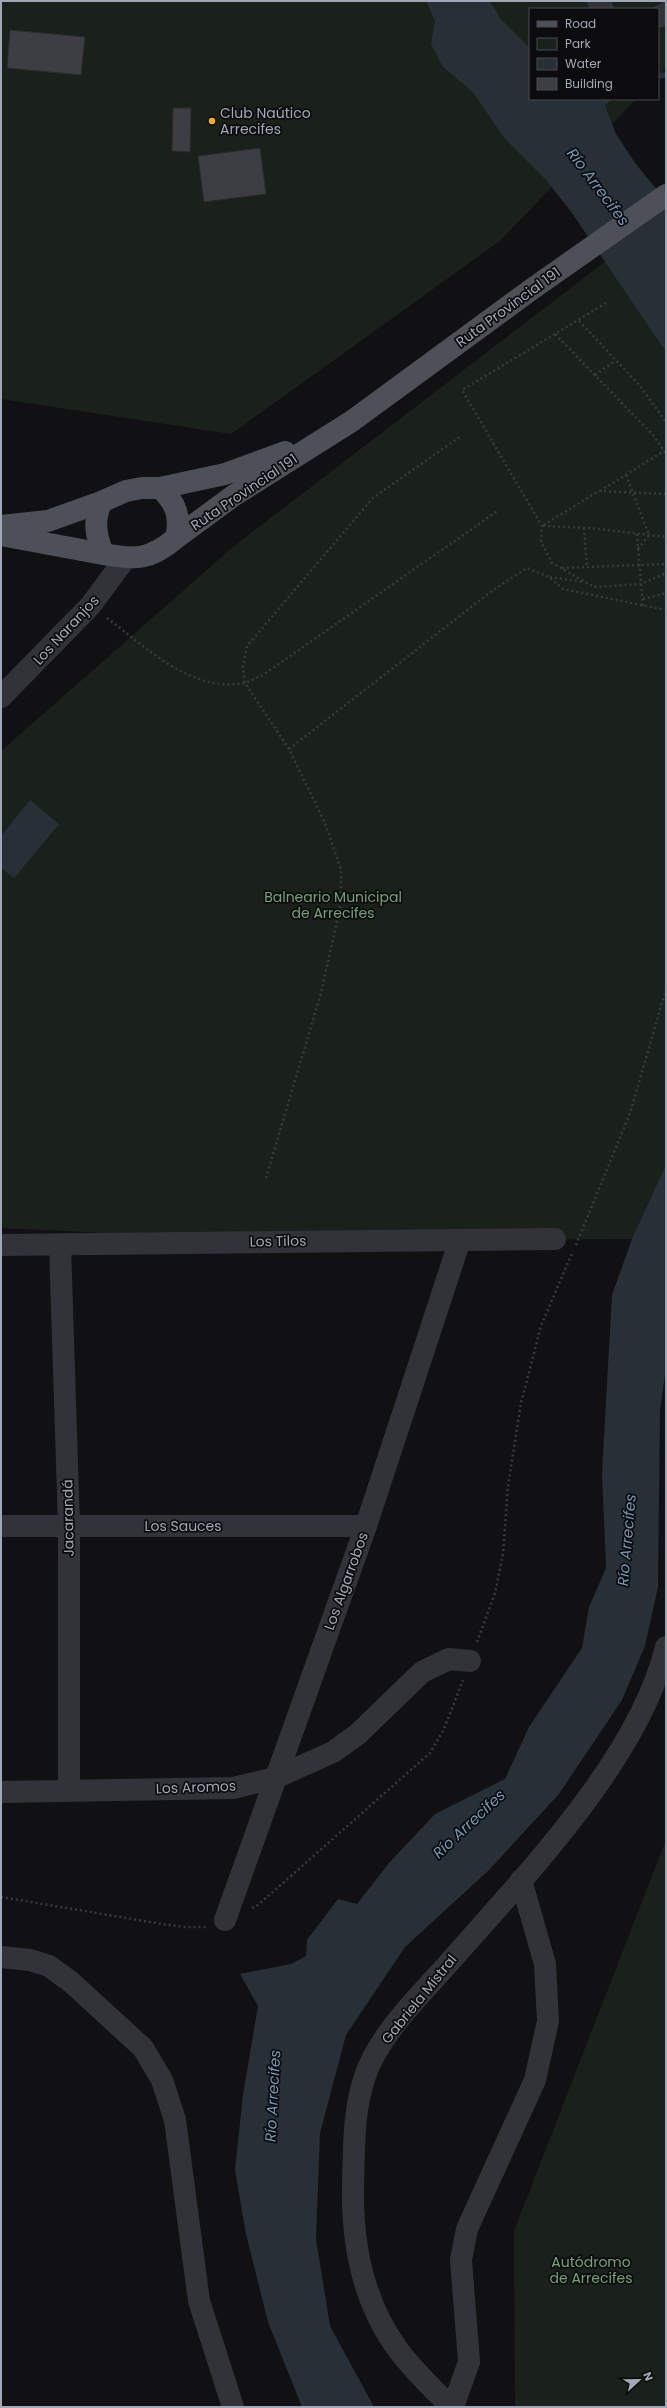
<svg xmlns="http://www.w3.org/2000/svg" width="667" height="2408" font-family="Poppins,sans-serif">
<style>
.green{fill:#19211a}
.water{fill:#273037}
.lines{fill:none;stroke-linecap:round;stroke-linejoin:round}
.stream{stroke:#273037;stroke-width:5.5}
.building{fill:#3d3e43;stroke:#2b2b2f}
.path{stroke:#383a3f;stroke-width:2.5;stroke-dasharray:2 3;stroke-linecap:butt}
.minor{stroke:#323338;stroke-width:22}
.major{stroke:#4e5057;stroke-width:22}
.poi-dot{fill:#ffad1d;stroke:#0c0c0e;stroke-width:1.5}
.labels{text-anchor:middle;stroke-width:3.5;stroke-linejoin:round;paint-order:stroke}
.poi-label{font-size:14px;fill:#a1a8b5;stroke:#0c0c0e;text-anchor:start}
.street-label{font-size:14px;fill:#a1a8b5;stroke:#0c0c0e}
.park-label{font-size:14px;fill:#76a178;stroke:#0c0c0e}
.water-label{font-size:15px;font-style:italic;fill:#7598b3;stroke:#0c0c0e}
</style>
<rect width="100%" height="100%" fill="#111113"/>
<path class="green" d="M 1,1 L 666,1 L 666,68 L 658,77 L 658,9 L 530,9 L 530,99 L 636,99 L 500,241 L 231,434 L 1,399 Z
M 666,215 L 666,1223 L 632,1239 L 460,1240 L 276,1241 L 1,1228 L 1,751 L 234,546 Z
M 666,1840 L 666,2407 L 515,2407 L 514,2231 Z"/>
<path class="water" d="M 426,1 L 490,1 L 500,18 L 530,48 L 530,99 L 597,99 L 604,103 L 616,134 L 635,163 L 666,201 L 666,352 L 572,213 L 546,180 L 505,139 L 472,91 L 443,67 L 431,44 L 435,21 Z
M 30,800 L 59,824 L 14,878 L 1,868 L 1,836 Z
M 666,1165 L 666,1366 L 660,1411 L 658,1587 L 645,1646 L 622,1700 L 559,1794 L 489,1870 L 405,1947 L 346,2035 L 320,2133 L 316,2239 L 330,2326 L 374,2407 L 302,2407 L 268,2322 L 246,2234 L 235,2170 L 243,2095 L 258,2006 L 240,1974 L 291,1964 L 306,1956 L 307,1940 L 338,1899 L 357,1904 L 389,1863 L 435,1814 L 505,1779 L 529,1727 L 582,1648 L 589,1607 L 606,1568 L 602,1473 L 612,1295 L 632,1239 Z"/>
<g class="lines">
<path class="stream" d="M 658,76 L 666,75
M 599,107 L 608,99"/>
</g>
<path class="building" d="M 10,30 L 85,37 L 81,75 L 7,68 Z
M 173,108 L 191,108 L 190,152 L 172,151 Z
M 260,148 L 266,194 L 204,202 L 198,156 Z"/>
<g class="lines">
<path class="path" d="M 606,303 L 555,334 L 653,435 L 666,454
M 579,321 L 640,386 L 666,422
M 555,334 L 462,390 L 542,526 L 541,542 L 552,563 L 594,587 L 641,584 L 666,573
M 595,375 L 615,361
M 626,475 L 649,535 L 638,549
M 600,491 L 664,451
M 666,494 L 599,491 L 542,526 L 590,528 L 666,537
M 584,528 L 587,567
M 637,534 L 643,607
M 562,568 L 666,564
M 550,577 L 584,582
M 643,599 L 666,593
M 107,618 C 146,647 191,693 244,683 C 250,682 257,677 263,675 L 499,510
M 289,749 L 493,590 L 527,568 L 549,577 L 563,589 L 666,610
M 266,1178 L 321,993 L 341,903 L 341,870 L 325,823 L 289,749 L 245,683 L 243,666 L 247,646 L 373,498 L 461,436
M 576,1245 L 630,1113 L 666,989
M 477,1642 L 495,1593 L 503,1554 L 508,1486 L 521,1403 L 541,1326 L 573,1251
M 1,1897 L 162,1924 L 184,1927 L 206,1927
M 252,1908 L 258,1905 L 430,1753 L 444,1729 L 463,1680"/>
<path class="minor" d="M 598,1 L 603,9
M 658,17 L 666,13
M 1,697 L 90,606 L 125,559
M 1,1245 L 555,1239
M 60,1245 L 69,1526 L 69,1791
M 1,1526 L 366,1526
M 1,1792 L 233,1788 L 275,1778 L 333,1752 L 358,1734 L 422,1672 L 449,1659 L 470,1661
M 225,1920 L 366,1526 L 460,1240
M 1,1957 L 30,1960 L 49,1966 L 71,1982 L 143,2048 L 162,2080 L 175,2120 L 199,2301 L 233,2407
M 451,2407 C 433,2389 414,2371 399,2351 C 363,2303 352,2245 353,2187 C 354,2150 353,2111 365,2076 C 379,2035 419,1996 447,1965 C 523,1878 638,1761 666,1647
M 453,2407 L 469,2362 L 461,2260 L 467,2229 L 535,2080 L 548,2021 L 545,1964 L 521,1880"/>
<path class="major" d="M 142,488 L 160,488 C 176,503 181,516 176,538 C 150,560 136,560 103,554 C 96,535 93,522 101,502 L 126,491 Z
M 160,488 L 225,474 L 285,452
M 1,526 L 48,521 L 101,502
M 1,535 L 103,554
M 176,538 L 233,496 L 352,421 L 532,289 L 666,195"/>
</g>
<circle class="poi-dot" cx="212" cy="121" r="4"/>
<g class="labels">
<g class="poi-label">
<text x="220" y="118">Club Naútico<tspan x="220" dy="16">Arrecifes</tspan></text>
</g>
<g class="street-label">
<text transform="translate(508 307) rotate(-36)" y="5">Ruta Provincial 191</text>
<text transform="translate(244 492) rotate(-34)" y="5">Ruta Provincial 191</text>
<text transform="translate(66 630) rotate(-47)" y="5">Los Naranjos</text>
<text transform="translate(278 1241) rotate(-1)" y="5">Los Tilos</text>
<text transform="translate(68 1518) rotate(-91)" y="5">Jacarandá</text>
<text x="183" y="1531">Los Sauces</text>
<text transform="translate(346 1581) rotate(-70)" y="5">Los Algarrobos</text>
<text transform="translate(196 1787) rotate(-2)" y="5">Los Aromos</text>
<text transform="translate(419 1999) rotate(-51)" y="5">Gabriela Mistral</text>
</g>
<g class="park-label">
<text x="333" y="902">Balneario Municipal<tspan x="333" dy="16">de Arrecifes</tspan></text>
<text x="591" y="2267">Autódromo<tspan x="591" dy="16">de Arrecifes</tspan></text>
</g>
<g class="water-label">
<text transform="translate(598 187) rotate(53)" y="5">Río Arrecifes</text>
<text transform="translate(627 1540) rotate(-85)" y="5">Río Arrecifes</text>
<text transform="translate(469 1824) rotate(-43)" y="5">Río Arrecifes</text>
<text transform="translate(273 2096) rotate(-87)" y="5">Río Arrecifes</text>
</g>
</g>
<rect width="667" height="2408" fill="none" stroke="#a1a8b5" stroke-width="4"/>
<rect x="529" y="8" width="130" height="92" fill="#0c0c0e" stroke="#484a51"/>
<rect x="537" y="21" width="20" height="6" fill="#4e5057" stroke="#484a51"/>
<text x="565" y="28" font-size="12" fill="#a1a8b5">Road</text>
<rect x="537" y="38" width="20" height="12" fill="#19211a" stroke="#484a51"/>
<text x="565" y="48" font-size="12" fill="#a1a8b5">Park</text>
<rect x="537" y="58" width="20" height="12" fill="#273037" stroke="#484a51"/>
<text x="565" y="68" font-size="12" fill="#a1a8b5">Water</text>
<rect x="537" y="78" width="20" height="12" fill="#3d3e43" stroke="#484a51"/>
<text x="565" y="88" font-size="12" fill="#a1a8b5">Building</text>
<g transform="translate(639 2380) rotate(68)" stroke="#0c0c0e" stroke-width="3" paint-order="stroke">
<path d="M0-3L7 15L0 10L-7 15Z" fill="#a1a8b5"/>
<text y="-6" font-size="11" font-weight="bold" text-anchor="middle" fill="#a1a8b5">N</text>
</g>
</svg>
